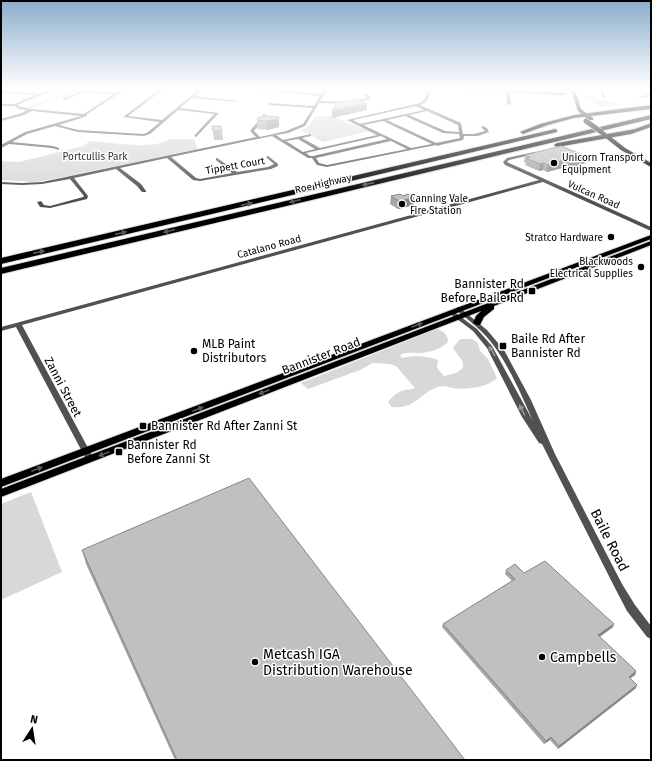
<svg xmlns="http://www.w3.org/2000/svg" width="652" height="761" font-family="'Fira Sans',sans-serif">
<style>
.green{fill:#d8d8d8}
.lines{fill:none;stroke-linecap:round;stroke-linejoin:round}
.major-casing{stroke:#dbdbdb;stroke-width:2}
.highway-casing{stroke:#dbdbdb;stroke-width:2}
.minor{fill:#515151;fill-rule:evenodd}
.major{fill:#000;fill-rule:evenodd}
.highway{fill:#000;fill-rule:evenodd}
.major-bridge-casing{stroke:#dbdbdb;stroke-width:6;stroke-linecap:butt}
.major-bridge{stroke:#000;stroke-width:5}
.wall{fill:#a5a5a5}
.shaded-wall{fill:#868686}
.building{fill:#c0c0c0;stroke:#868686}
.oneway{fill:#595959}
.oneway2{fill:#979797}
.poi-dot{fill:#000;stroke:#fff;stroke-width:1.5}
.labels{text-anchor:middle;stroke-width:3;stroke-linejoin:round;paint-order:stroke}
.far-park-label{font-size:10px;fill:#2f2f2f;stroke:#fff}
.far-poi-label{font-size:10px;fill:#000;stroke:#fff;text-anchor:start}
.far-street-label{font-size:10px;fill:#000;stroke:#fff}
.poi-label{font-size:12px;fill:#000;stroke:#fff;text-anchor:start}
.street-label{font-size:12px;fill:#000;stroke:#fff}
.near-street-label{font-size:14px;fill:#000;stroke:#fff}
.near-poi-label{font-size:14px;fill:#000;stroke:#fff;text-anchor:start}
</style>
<rect width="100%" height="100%" fill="#fff"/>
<path class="green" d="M 75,89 L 84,89 L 42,104 L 34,109 L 26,107 Z
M 582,94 L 624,105 L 600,107 Z
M 333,116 C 344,122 357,126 369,131 L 323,142 L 301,130 C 309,128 311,124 314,117 Z
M 169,139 L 194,139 L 198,149 L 48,180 L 35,182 L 1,180 L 1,161 L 19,162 L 83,146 L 90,141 C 109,142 154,151 169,139 Z
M 437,329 C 444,331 448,335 448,342 C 441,349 429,353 419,353 C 411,353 407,352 400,355 L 402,358 C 413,355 428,356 438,360 L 437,368 L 444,376 L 456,373 L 463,368 L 463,362 L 453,348 L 460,339 L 472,339 L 478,343 L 480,351 L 488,359 L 497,378 C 486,388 467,390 452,388 C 449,387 446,386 443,386 C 423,388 417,410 392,407 L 388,402 C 393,396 398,391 405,390 C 410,389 411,390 415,388 L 396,366 L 389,364 L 373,363 L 360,370 L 308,389 L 301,383 Z
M 31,492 L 62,572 L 1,600 L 1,504 Z"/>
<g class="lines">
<defs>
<path id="major" d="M 458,89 L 564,93 L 566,94 L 564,95 Z
M 567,89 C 580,89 576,101 582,110 C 585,113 590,115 593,118 L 593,120 L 589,120 L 578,111 L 572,93 Z
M 598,130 L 602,130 L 625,148 L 651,163 L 651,167 L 621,150 L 598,132 Z
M 651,235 L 651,239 L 1,487 L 1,479 Z
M 651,241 L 651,245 L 494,306 L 494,309 L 484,317 L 480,325 L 477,325 L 473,323 L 476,316 L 481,311 L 1,497 L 1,489 Z"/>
<path id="highway" d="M 651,105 L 651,109 L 574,118 L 548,125 L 523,134 L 520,132 L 540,124 L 574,115 Z
M 651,115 L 651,119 L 1,274 L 1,268 Z
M 651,123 L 651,127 L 631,134 L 557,147 L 554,145 L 557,143 L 635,129 Z
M 555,129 L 557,130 L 557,132 L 1,264 L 1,258 Z"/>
</defs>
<use href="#major" class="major-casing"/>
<use href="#highway" class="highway-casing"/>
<path class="minor" d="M 52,89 L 57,89 L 17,105 L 21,107 L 31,109 L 84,114 L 114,94 L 82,93 L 65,100 L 63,100 L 63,98 L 82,91 L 117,92 L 122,89 L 126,89 L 87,114 L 87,116 L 59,125 L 78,130 L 144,134 L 148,132 L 160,122 L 123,117 L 160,89 L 164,89 L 128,116 L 162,120 L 199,89 L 203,89 L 195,96 L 239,101 L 237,102 L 192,98 L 180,108 L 219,113 L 196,137 L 194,136 L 195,135 L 214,114 L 178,110 L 150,134 L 144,136 L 78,132 L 55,126 L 27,134 L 12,142 L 53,146 L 59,148 L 59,150 L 52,148 L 9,144 L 1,148 L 1,145 L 25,132 L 81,116 L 32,111 L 24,115 L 1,121 L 1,119 L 22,113 L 27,110 L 19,109 L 14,106 L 1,106 L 1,104 L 14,104 L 36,95 L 1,93 L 1,91 L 36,93 L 37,94 Z
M 245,89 L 260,89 L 321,94 L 324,89 L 328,89 L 320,101 L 348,102 L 367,98 L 364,95 L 366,94 L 371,97 L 371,99 L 348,104 L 319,103 L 305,126 L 288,133 L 276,135 L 283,140 L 311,134 L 311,136 L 302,138 L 320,148 L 377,135 L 347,120 L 420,103 L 425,99 L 428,89 L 432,89 C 429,97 428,103 420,105 L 461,123 L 463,134 L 474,134 L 485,131 L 481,127 L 483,126 L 487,128 L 489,132 L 478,136 L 464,136 L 463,140 L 440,145 L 438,146 L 436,145 L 327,167 L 317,165 L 312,158 L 308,158 L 272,136 L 171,157 L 196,178 L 200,179 L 232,173 L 216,160 L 216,158 L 217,158 L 237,172 L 268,167 L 274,164 L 266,157 L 268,156 L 278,164 L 278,166 L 271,169 L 200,181 L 193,180 L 167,158 L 120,168 L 141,184 L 146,191 L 146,192 L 142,192 L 137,186 L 116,169 L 74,178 L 88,196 L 87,199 L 50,208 L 40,207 L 37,202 L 41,201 L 44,205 L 50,206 L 83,197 L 84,196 L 70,179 L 42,184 L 22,185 L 1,184 L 1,182 L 22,183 L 42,182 L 256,137 L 250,131 L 264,114 L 266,115 L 254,131 L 260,137 L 286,131 L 303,124 L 313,108 L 269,105 L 268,103 L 314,106 L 320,96 ZM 416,106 L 424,110 L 360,124 L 353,120 ZM 427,111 L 458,125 L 459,132 L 445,131 L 409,115 ZM 405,116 L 443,133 L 459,134 L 460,138 L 436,143 L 387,120 ZM 383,121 L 432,144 L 411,148 L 363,125 ZM 381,136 L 387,139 L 313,156 L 310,156 L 306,153 ZM 298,139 L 315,149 L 303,152 L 286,141 ZM 391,141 L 407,149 L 327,165 L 319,163 L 316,158 Z
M 599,89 L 603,89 L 605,98 L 602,97 Z
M 508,90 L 510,91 L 511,104 L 509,105 L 507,104 L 506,91 Z
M 651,94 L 651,96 L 640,98 L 638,97 Z
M 534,152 L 536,153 L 535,154 L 509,160 L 507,162 L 651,227 L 651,231 L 543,182 L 22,325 L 94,459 L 93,461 L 87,461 L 86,459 L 16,327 L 1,331 L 1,327 L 16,323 L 539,180 L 505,165 L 503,162 L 507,158 Z
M 458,307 L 460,308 L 487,330 L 504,350 L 531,400 L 555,454 L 622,584 L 635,605 L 651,626 L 651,639 L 647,637 L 627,611 L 616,590 L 542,444 L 539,443 L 522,417 L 487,348 L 473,331 L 449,313 L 448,312 L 449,311 L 453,311 L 477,329 L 492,346 L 533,421 C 521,394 504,353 482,332 C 474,324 465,317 456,310 L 455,309 Z"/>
<use href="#major" class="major"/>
<use href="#highway" class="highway"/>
<defs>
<path id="major-bridge" d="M 586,121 L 600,131"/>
</defs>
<use href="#major-bridge" class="major-bridge-casing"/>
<use href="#major-bridge" class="major-bridge"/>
</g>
<path class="wall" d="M 259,117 L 279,127 L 267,130 L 257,129 L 257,120 Z
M 212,126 L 222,131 L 223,140 L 214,140 Z
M 525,155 L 586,156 L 585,163 L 565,169 L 562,168 L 547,172 L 543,170 L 539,171 L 525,165 L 526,163 L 524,162 Z
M 391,196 L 403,196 L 414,198 L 414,205 L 398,209 L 390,204 Z
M 82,550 L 465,760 L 175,760 L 86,564 Z
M 506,570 L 524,573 L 613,627 L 599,637 L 636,671 L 635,675 L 630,678 L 636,688 L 558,749 L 550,740 L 544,744 L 442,627 L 443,624 L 512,581 L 505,574 Z"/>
<path class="shaded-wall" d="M 367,103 L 367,110 L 332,118 L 332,111 Z
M 279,119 L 279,127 L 267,130 L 267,121 Z
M 586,156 L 585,163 L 565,169 L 566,162 Z
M 563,160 L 562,168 L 547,172 L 548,165 Z
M 544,163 L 543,170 L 539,171 L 540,164 Z
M 414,198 L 414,205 L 398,209 L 399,201 Z
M 614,624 L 613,627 L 597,639 L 598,635 Z
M 636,671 L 635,675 L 628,680 L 629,677 Z
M 637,685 L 636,688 L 558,749 L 559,746 Z
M 551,737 L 550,740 L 544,744 L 546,741 Z"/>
<path class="building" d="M 357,99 L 367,103 L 332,111 L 338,101 L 340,102 Z
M 265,116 L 279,117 L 279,119 L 267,121 L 257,120 L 259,117 Z
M 212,126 L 221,126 L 222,131 L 213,131 Z
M 561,146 L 586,156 L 566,162 L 563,160 L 548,165 L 544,163 L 540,164 L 526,158 L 530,157 L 525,155 Z
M 400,194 L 403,196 L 408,194 L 414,198 L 399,201 L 391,196 Z
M 249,478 L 465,760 L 177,760 L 82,550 Z
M 545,561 L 614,624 L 598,635 L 636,671 L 629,677 L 637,685 L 559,746 L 551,737 L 546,741 L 443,624 L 515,579 L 506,570 L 515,564 L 524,573 Z"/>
<defs><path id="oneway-solid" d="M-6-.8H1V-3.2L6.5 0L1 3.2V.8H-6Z"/></defs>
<g class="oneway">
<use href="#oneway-solid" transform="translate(368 184) rotate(167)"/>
<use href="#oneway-solid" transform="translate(295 201) rotate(167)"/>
<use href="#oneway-solid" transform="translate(247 204) rotate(-13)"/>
<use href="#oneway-solid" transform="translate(169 231) rotate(167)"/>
<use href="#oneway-solid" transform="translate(121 233) rotate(-13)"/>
<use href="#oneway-solid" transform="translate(39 252) rotate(-13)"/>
<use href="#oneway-solid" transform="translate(417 325) rotate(-21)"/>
<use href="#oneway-solid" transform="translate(264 392) rotate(159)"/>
<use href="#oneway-solid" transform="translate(198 409) rotate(-21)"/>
<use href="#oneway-solid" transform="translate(104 454) rotate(159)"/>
<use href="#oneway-solid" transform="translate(37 469) rotate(-21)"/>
</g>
<g class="oneway2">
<use href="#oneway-solid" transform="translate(492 351) rotate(-122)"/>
<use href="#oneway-solid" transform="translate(522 410) rotate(-117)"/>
</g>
<linearGradient id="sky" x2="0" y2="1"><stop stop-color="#8baccb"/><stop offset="0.45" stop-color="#fff"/><stop offset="1" stop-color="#fff" stop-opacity="0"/></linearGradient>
<rect width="652" height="196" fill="url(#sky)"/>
<g class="poi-dot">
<circle cx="554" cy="163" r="4"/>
<circle cx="402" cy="204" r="4"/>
<circle cx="611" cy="237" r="4"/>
<circle cx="641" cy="267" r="4"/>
<rect x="528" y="287" width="8" height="8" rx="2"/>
<rect x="499" y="342" width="8" height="8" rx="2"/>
<circle cx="194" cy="351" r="4"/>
<rect x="139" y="422" width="8" height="8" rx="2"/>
<rect x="115" y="448" width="8" height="8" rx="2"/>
<circle cx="542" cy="657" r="4"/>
<circle cx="255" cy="662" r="4"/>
</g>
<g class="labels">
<g class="far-park-label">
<text x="95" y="160">Portcullis Park</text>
</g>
<g class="far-poi-label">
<text x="562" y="161">Unicorn Transport<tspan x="562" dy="12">Equipment</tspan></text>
<text x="410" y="202">Canning Vale<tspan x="410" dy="12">Fire Station</tspan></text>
<text x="603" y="241" text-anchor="end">Stratco Hardware</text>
<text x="633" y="265" text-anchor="end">Blackwoods<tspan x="633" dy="12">Electrical Supplies</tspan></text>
</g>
<g class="far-street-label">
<text transform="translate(235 165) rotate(-10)" y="4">Tippett Court</text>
<text transform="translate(323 183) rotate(-13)" y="4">Roe Highway</text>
<text transform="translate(594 194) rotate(24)" y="4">Vulcan Road</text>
<text transform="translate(269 246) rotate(-15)" y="4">Catalano Road</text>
</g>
<g class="poi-label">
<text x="524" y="288" text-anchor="end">Bannister Rd<tspan x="524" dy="14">Before Baile Rd</tspan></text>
<text x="511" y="343">Baile Rd After<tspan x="511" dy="14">Bannister Rd</tspan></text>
<text x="202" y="348">MLB Paint<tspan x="202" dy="14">Distributors</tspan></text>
<text x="151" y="430">Bannister Rd After Zanni St</text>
<text x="127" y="449">Bannister Rd<tspan x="127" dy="14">Before Zanni St</tspan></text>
</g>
<g class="street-label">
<text transform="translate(321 356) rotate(-21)" y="4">Bannister Road</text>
<text transform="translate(63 387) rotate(62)" y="4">Zanni Street</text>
</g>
<g class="near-street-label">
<text transform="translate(610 540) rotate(63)" y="5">Baile Road</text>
</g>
<g class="near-poi-label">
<text x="263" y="659">Metcash IGA<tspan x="263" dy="16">Distribution Warehouse</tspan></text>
<text x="550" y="662">Campbells</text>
</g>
</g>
<rect width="652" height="761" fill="none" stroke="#000000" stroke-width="4"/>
<g transform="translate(32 729) rotate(12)" stroke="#ffffff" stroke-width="3" paint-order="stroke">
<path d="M0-3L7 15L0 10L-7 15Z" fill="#000000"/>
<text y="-6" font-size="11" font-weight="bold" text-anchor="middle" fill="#000000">N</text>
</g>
</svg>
